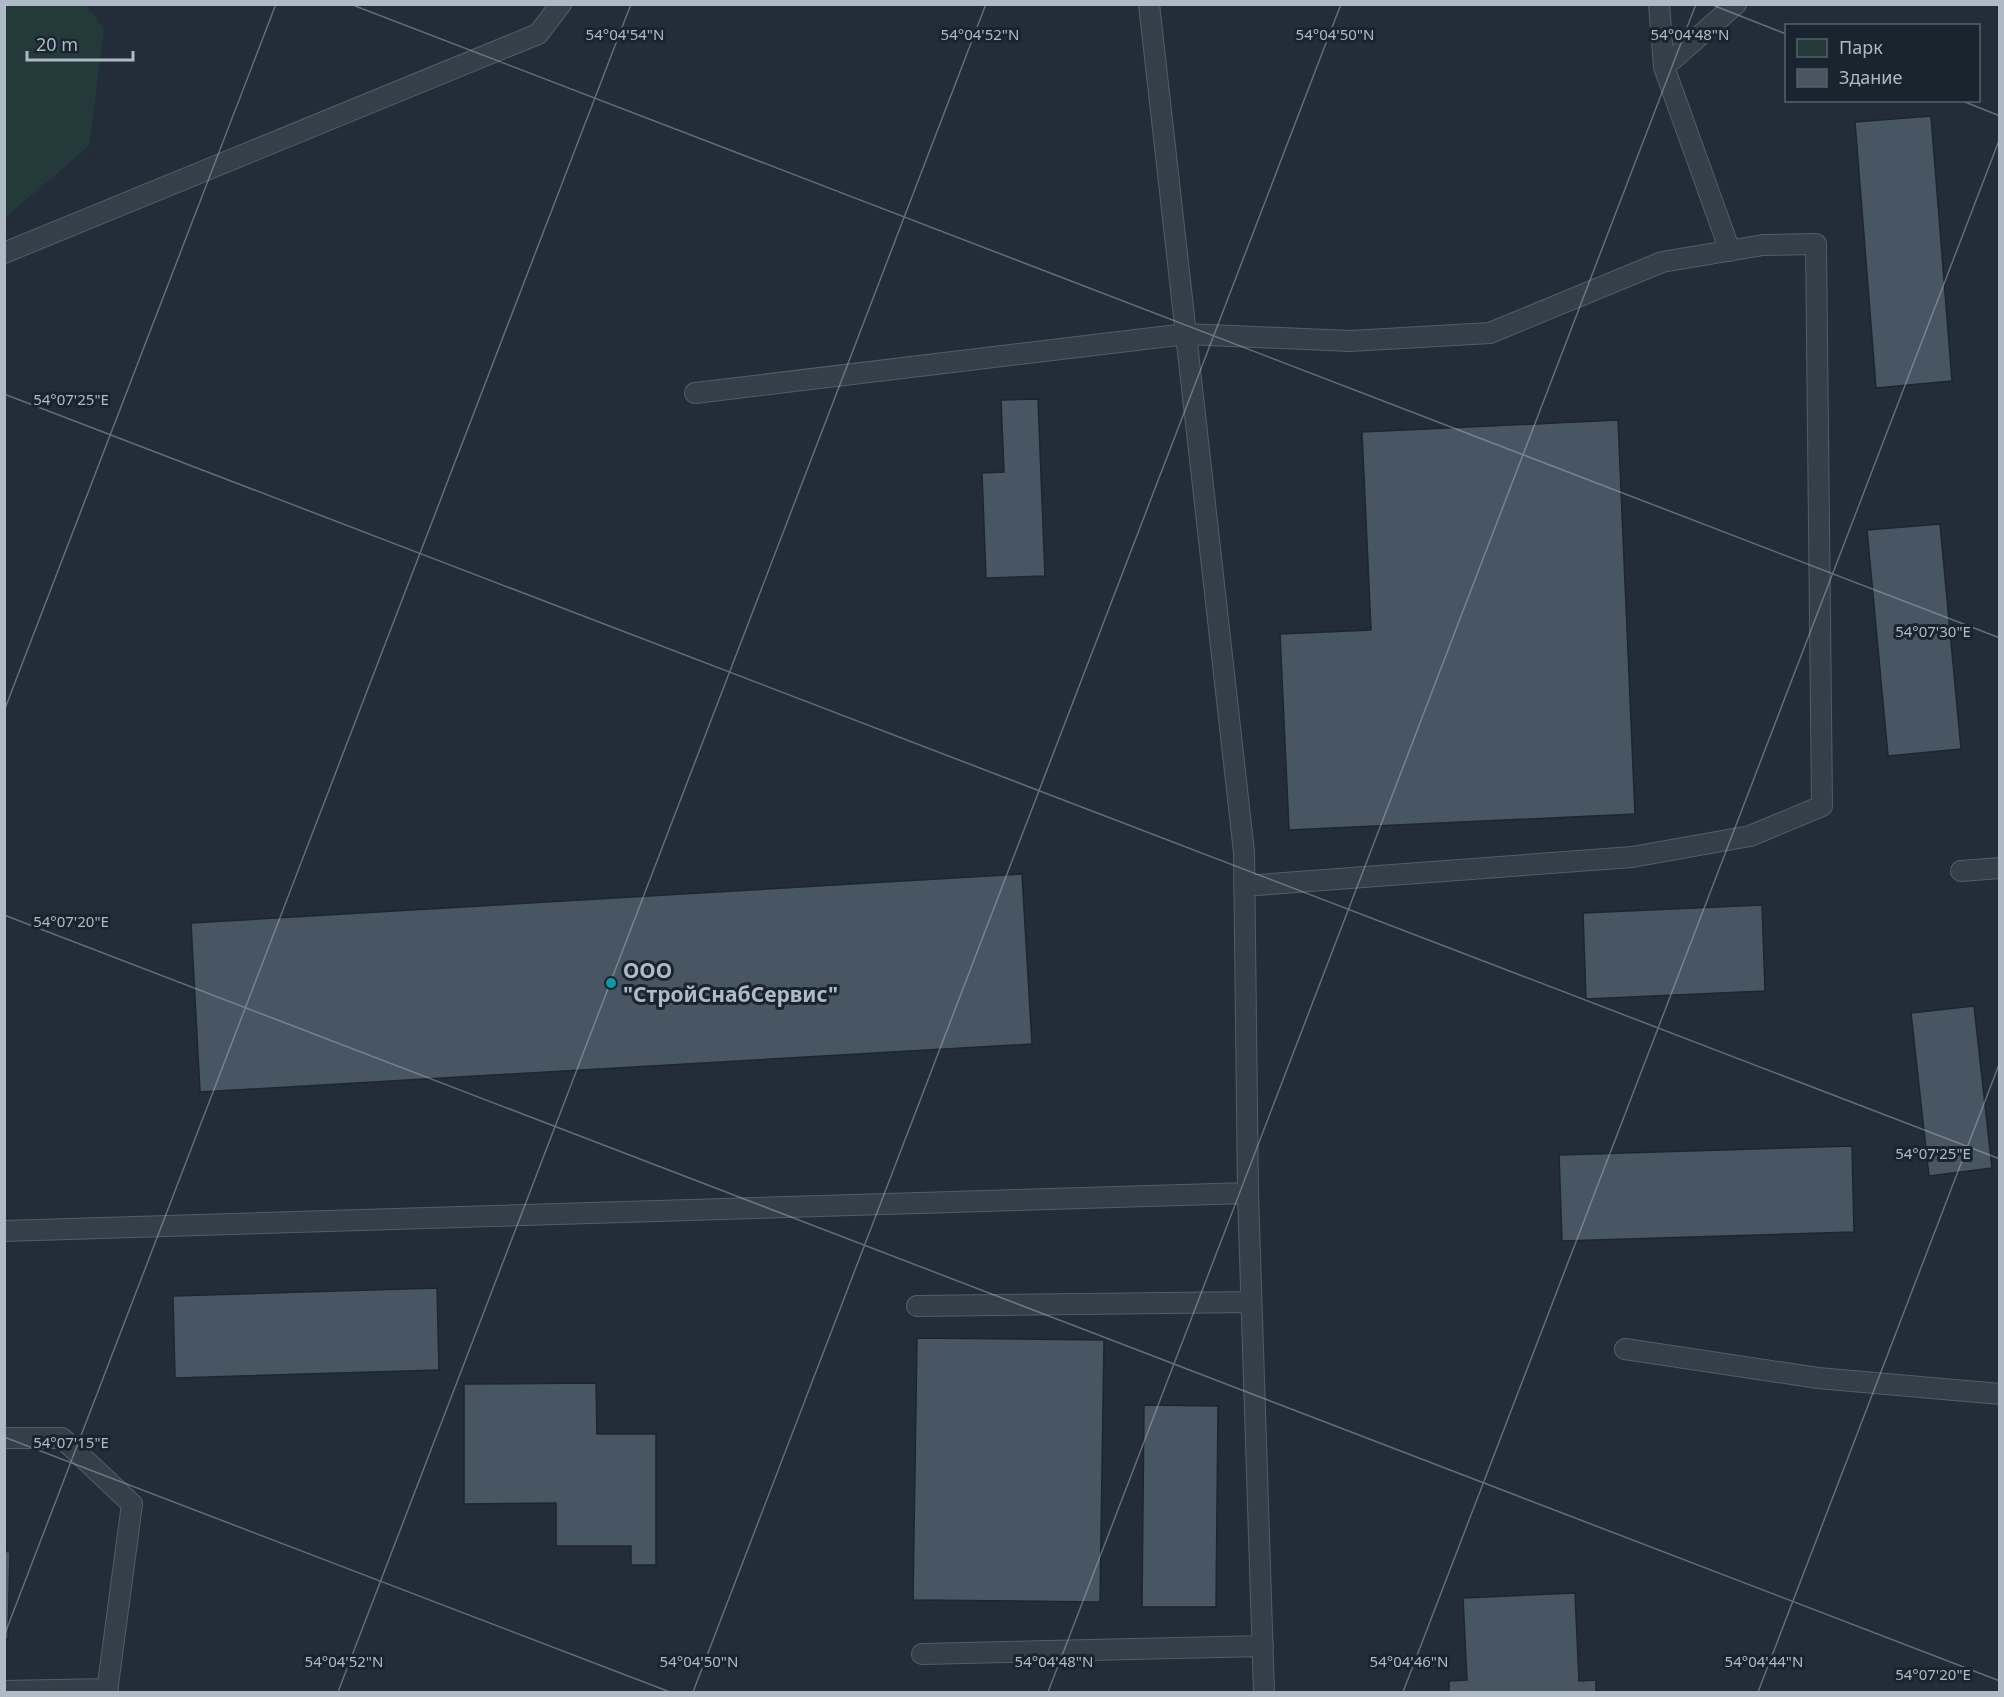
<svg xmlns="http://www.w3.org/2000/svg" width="2004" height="1697" font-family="'Noto Sans',sans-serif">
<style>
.green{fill:#23393a}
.building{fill:#485563;stroke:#1c2630;stroke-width:1.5}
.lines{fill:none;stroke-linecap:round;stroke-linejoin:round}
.lane-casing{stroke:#535d67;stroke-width:22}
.lane{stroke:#353f49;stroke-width:20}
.ticks{fill:none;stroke:#b0bac6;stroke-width:1.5;stroke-opacity:0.45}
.culture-dot{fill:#0f9aa8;stroke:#1a242e;stroke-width:2}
.labels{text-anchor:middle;stroke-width:6;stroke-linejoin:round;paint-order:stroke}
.poi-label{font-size:21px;font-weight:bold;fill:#b0bac6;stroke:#1a242e;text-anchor:start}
.ticks-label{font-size:15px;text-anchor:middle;fill:#b0bac6;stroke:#1a242e;stroke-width:6;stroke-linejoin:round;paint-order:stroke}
</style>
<rect width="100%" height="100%" fill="#222d39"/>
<path class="green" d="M 5,4 L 86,5 L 104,29 L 89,146 L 5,218 Z"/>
<path class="building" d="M 1931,116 L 1952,381 L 1876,388 L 1855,122 Z
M 1038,399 L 1045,576 L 986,578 L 982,473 L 1004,472 L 1001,400 Z
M 1618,420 L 1635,814 L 1289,830 L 1280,634 L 1371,630 L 1362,432 Z
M 1940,524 L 1961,749 L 1888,756 L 1867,530 Z
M 1022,874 L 1032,1044 L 200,1092 L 191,923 Z
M 1762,905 L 1765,991 L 1586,999 L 1583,913 Z
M 1974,1006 L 1992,1168 L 1929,1176 L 1911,1013 Z
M 1852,1146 L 1854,1232 L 1562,1241 L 1559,1155 Z
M 437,1288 L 439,1370 L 175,1378 L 173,1296 Z
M 917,1338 L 1104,1340 L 1100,1602 L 913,1600 Z
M 596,1383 L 597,1434 L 656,1434 L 656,1565 L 631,1565 L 631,1546 L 556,1546 L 556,1503 L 464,1504 L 464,1384 Z
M 1144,1405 L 1218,1406 L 1216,1607 L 1142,1607 Z
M 4,1551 L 10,1552 L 8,1639 L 4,1639 Z
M 1575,1593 L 1579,1681 L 1596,1680 L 1596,1692 L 1449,1692 L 1449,1681 L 1467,1680 L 1463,1598 Z"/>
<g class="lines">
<defs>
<path id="lane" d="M 1149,4 L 1244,852 L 1248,1193 L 1264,1692
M 1659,4 L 1664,67 L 1730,251
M 1664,67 L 1736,4
M 4,253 L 538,34 L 561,4
M 695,393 L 1186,334 L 1350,341 L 1490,333 L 1662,262 L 1763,245 L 1816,244 L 1822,806 L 1750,836 L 1632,857 L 1244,886
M 1961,871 L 2000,868
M 4,1231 L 1248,1193
M 917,1306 L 1251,1302
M 1625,1349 L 1818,1378 L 2000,1394
M 4,1438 L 62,1438 L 132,1504 L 107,1692
M 922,1654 L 1263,1646
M 4,1691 L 108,1689"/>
</defs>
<use href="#lane" class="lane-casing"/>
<use href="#lane" class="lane"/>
</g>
<path class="ticks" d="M 350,4 L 2000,638M 1710,4 L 1786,34M 1960,100 L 2000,116M 4,394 L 2000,1159M 4,711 L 276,4M 4,915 L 2000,1681M 4,1437 L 670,1692M 4,1636 L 631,4M 338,1692 L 986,4M 693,1692 L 1341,4M 1048,1692 L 1696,4M 1403,1692 L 2000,138M 1758,1692 L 2000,1062"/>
<circle class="culture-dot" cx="611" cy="983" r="6"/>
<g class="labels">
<g class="poi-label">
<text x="623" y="978">ООО<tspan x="623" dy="24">"СтройСнабСервис"</tspan></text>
</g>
</g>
<g class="ticks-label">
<text x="625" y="40">54°04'54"N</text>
<text x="980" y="40">54°04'52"N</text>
<text x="1335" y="40">54°04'50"N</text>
<text x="1690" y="40">54°04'48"N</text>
<text x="71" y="405">54°07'25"E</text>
<text x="1933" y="637">54°07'30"E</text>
<text x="71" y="927">54°07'20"E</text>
<text x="1933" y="1159">54°07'25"E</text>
<text x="71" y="1448">54°07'15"E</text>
<text x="344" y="1667">54°04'52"N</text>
<text x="699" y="1667">54°04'50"N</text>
<text x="1054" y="1667">54°04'48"N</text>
<text x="1409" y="1667">54°04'46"N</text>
<text x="1764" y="1667">54°04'44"N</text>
<text x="1933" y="1680">54°07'20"E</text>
</g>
<rect width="2004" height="1697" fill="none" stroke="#b0bac6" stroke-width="12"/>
<rect x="1785" y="24" width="195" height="78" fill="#1a242e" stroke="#56606b" stroke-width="1.5"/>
<rect x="1797" y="39" width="30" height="18" fill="#23393a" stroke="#56606b" stroke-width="1.5"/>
<text x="1839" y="54" font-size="18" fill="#b0bac6">Парк</text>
<rect x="1797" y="69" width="30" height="18" fill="#485563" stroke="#56606b" stroke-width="1.5"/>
<text x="1839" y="84" font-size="18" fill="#b0bac6">Здание</text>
<path d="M27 51v9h106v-9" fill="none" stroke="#b0bac6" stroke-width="3"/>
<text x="36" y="51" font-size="18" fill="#b0bac6" stroke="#1a242e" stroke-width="4.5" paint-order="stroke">20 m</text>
</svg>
